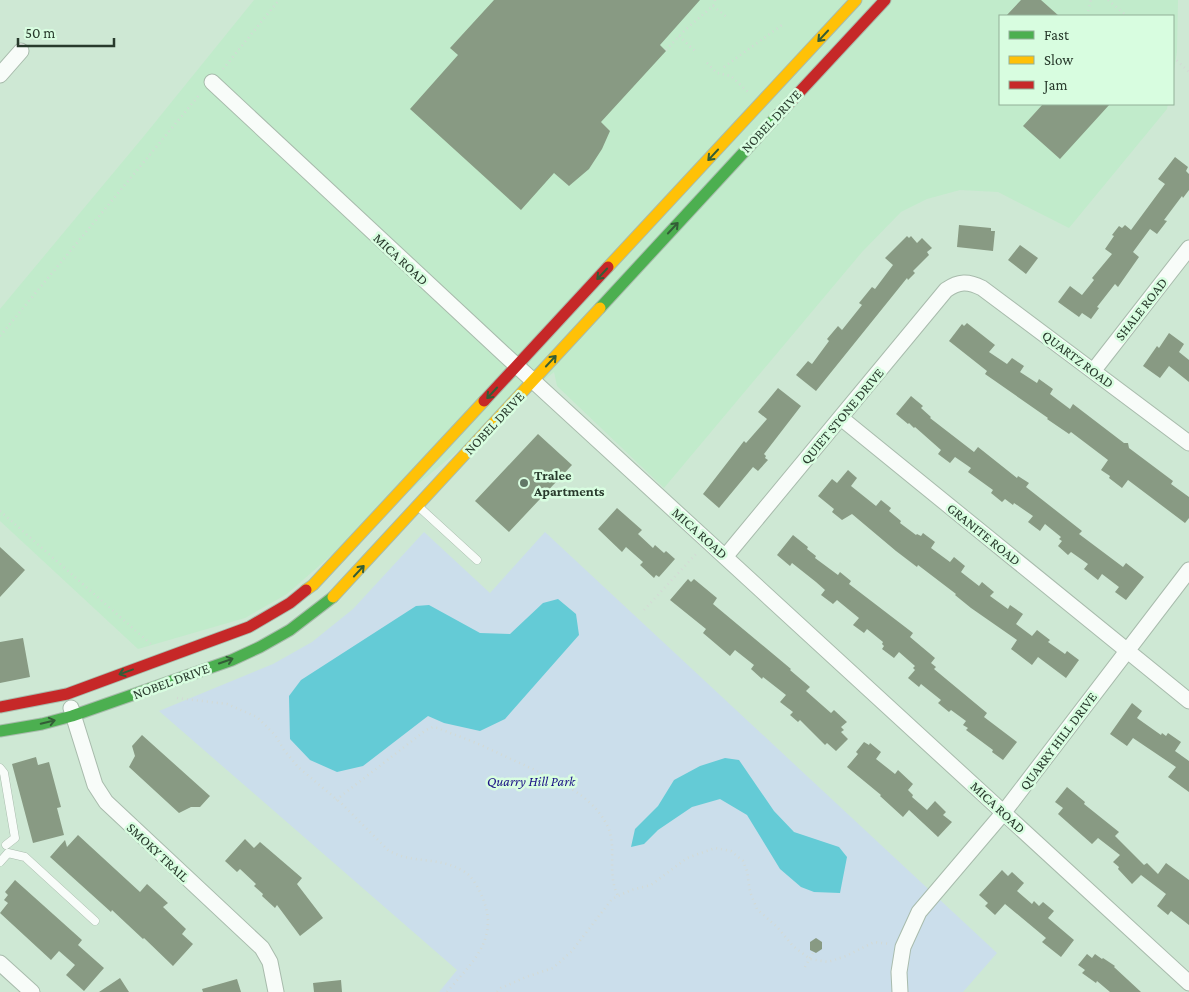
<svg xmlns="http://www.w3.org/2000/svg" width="1189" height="992" font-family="'Crimson Pro',serif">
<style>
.built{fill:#c1ebcb}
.green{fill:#cbdeeb}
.water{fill:#64cbd6}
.building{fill:#889a83}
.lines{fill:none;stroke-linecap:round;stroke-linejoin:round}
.lane-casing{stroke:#a8bbac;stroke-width:9}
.street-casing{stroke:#a8bbac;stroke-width:17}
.fast-casing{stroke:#a8bbac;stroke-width:13}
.slow-casing{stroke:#a8bbac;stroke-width:13}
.jam-casing{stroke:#a8bbac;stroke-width:13}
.path{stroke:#d3dad5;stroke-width:2.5;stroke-dasharray:1 4;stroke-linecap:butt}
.lane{stroke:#f8fcf9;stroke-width:8}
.street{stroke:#f8fcf9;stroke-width:15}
.fast{stroke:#4caf50;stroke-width:11}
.slow{stroke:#ffc107;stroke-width:11}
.jam{stroke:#c62828;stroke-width:11}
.oneway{stroke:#335d37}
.poi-dot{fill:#627767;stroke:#d8fde0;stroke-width:2}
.labels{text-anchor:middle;stroke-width:5;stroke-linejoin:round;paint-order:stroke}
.street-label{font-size:14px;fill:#283a2c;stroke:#d8fde0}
.poi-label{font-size:14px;font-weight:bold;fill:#283a2c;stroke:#d8fde0;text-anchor:start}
.park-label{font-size:14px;font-style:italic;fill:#1a1285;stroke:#d8fde0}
</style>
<rect width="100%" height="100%" fill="#cee8d4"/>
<path class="built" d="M 254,0 L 1178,0 L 1177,52 L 1173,76 L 1173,16 L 1000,16 L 1000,104 L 1168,104 L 1167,109 L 1069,228 L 998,192 L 960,190 L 927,199 L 901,212 L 862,252 L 664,488 L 557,386 L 554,372 L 328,558 L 287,594 L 245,618 L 138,649 L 0,521 L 0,309 L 144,136 Z"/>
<path class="green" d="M 424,532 L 490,593 L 545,532 L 997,953 L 963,992 L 439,992 L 457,970 L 159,711 L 273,664 L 312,642 L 353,609 Z"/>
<path class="water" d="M 558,599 L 576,614 L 579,635 L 505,719 L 480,731 L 444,723 L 428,716 L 363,766 L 337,772 L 310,760 L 290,739 L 289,696 L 301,680 L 416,606 L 429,605 L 480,633 L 510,634 L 543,603 Z
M 725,758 L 739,760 L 774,811 L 794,832 L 839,847 L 847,857 L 840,893 L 814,892 L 801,887 L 780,869 L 747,815 L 720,799 L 692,807 L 658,830 L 644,844 L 631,847 L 635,829 L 658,806 L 674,780 L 700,766 Z"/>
<path class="building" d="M 494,0 L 700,0 L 660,45 L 666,51 L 601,122 L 610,131 L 602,149 L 589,169 L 569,186 L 554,173 L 521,210 L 410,109 L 458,55 L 450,48 Z
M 1021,0 L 1041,0 L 1059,16 L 1006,16 Z
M 1043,104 L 1110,104 L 1060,159 L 1023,126 Z
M 1175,157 L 1188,167 L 1186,171 L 1189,174 L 1189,190 L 1183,198 L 1182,196 L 1164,220 L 1167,221 L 1157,234 L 1150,229 L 1133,252 L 1139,257 L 1118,287 L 1115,284 L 1097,307 L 1099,308 L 1091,319 L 1082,313 L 1079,317 L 1058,302 L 1070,286 L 1082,295 L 1094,280 L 1092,278 L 1112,254 L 1105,249 L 1114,236 L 1112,235 L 1119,226 L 1122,228 L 1125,225 L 1131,230 L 1165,184 L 1158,179 Z
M 959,225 L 991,228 L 991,231 L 995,231 L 993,251 L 957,247 Z
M 907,236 L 909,238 L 911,236 L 917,243 L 922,238 L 932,248 L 927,252 L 929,255 L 913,271 L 915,273 L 908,280 L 907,278 L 816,391 L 796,375 L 808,361 L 812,364 L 829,341 L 827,339 L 838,326 L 842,330 L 862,305 L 859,303 L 872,287 L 875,289 L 893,265 L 885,258 Z
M 1020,245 L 1038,258 L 1026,274 L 1008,260 Z
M 967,323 L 995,345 L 989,352 L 1007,364 L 1012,358 L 1024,366 L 1020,372 L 1037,383 L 1039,379 L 1053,389 L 1050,394 L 1070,409 L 1073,404 L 1124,443 L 1128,443 L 1129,448 L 1173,481 L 1171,484 L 1189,497 L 1189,518 L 1185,523 L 1128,480 L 1122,488 L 1109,478 L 1110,476 L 1101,470 L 1108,460 L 1071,432 L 1069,434 L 1047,419 L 1048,418 L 985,374 L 987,371 L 949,341 L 962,324 L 964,326 Z
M 1169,333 L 1184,344 L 1179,352 L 1189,360 L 1189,382 L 1169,366 L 1160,378 L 1143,366 L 1157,346 L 1159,348 Z
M 778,388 L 801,406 L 764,454 L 766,456 L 765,458 L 768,460 L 758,471 L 753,467 L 719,508 L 703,494 L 744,441 L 746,443 L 767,419 L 758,412 Z
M 911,396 L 923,406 L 921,408 L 931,417 L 930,418 L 974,452 L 978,447 L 1017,478 L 1018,476 L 1029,483 L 1026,487 L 1082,531 L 1079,534 L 1123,567 L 1126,563 L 1144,577 L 1126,600 L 1115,592 L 1119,587 L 1102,574 L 1098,580 L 1084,569 L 1088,564 L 1071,552 L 1068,555 L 1058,546 L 1062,541 L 1059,539 L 1061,537 L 1045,524 L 1040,531 L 1028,522 L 1033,516 L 1014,503 L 1013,505 L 1005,499 L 1002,502 L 991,493 L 993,490 L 968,472 L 971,468 L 955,457 L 950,463 L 938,454 L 941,450 L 915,427 L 914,428 L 909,423 L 908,424 L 896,414 Z
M 538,434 L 572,465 L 509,532 L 475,501 Z
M 848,470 L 857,478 L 851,486 L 876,506 L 881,500 L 891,508 L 889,511 L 901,521 L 900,523 L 916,535 L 917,534 L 921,536 L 923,533 L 935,542 L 931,548 L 950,562 L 954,557 L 965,566 L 961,572 L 979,586 L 982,582 L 994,592 L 990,596 L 1008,609 L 1010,605 L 1023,614 L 1016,624 L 1032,636 L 1037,630 L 1050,640 L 1048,642 L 1065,654 L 1067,651 L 1079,660 L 1066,678 L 1038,657 L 1032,665 L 1011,649 L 1017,640 L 971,608 L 955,595 L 956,594 L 918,565 L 917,567 L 896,551 L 852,514 L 842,520 L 832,512 L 834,509 L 818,496 L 832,479 L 837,483 Z
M 617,508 L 642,530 L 638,534 L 653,548 L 655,545 L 664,553 L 666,551 L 675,559 L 659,577 L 656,575 L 654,578 L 640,565 L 643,562 L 626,547 L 622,552 L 598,529 Z
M 793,535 L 808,547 L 807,549 L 816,556 L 815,558 L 838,575 L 840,572 L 851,581 L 849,584 L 913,633 L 910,637 L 935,658 L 931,663 L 936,667 L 934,669 L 987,713 L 984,717 L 1017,742 L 1003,760 L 992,752 L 993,750 L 966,730 L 968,728 L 963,725 L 966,721 L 951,710 L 949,712 L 938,703 L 941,700 L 921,684 L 919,687 L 908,678 L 915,670 L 913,668 L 915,666 L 899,652 L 894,658 L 882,649 L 884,646 L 882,644 L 883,642 L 867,629 L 864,633 L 853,625 L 859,618 L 837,600 L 833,604 L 821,595 L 825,590 L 816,582 L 792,563 L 790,566 L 777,555 Z
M 0,547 L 25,570 L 0,597 Z
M 688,579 L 691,582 L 694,579 L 717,598 L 713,604 L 791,669 L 790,670 L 810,687 L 806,691 L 831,713 L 834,710 L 847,722 L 841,727 L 844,730 L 841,732 L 848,739 L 836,751 L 827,743 L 825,745 L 800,720 L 798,722 L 790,715 L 793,712 L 780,702 L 786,695 L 763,677 L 762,679 L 751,669 L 754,665 L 735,650 L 730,656 L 703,633 L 706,629 L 670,600 Z
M 23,638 L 30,677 L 0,683 L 0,642 Z
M 1132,703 L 1142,711 L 1137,718 L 1144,723 L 1161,735 L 1162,733 L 1166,736 L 1168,733 L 1181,742 L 1175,751 L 1189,761 L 1189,792 L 1168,777 L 1176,767 L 1133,738 L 1127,746 L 1110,734 Z
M 142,735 L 210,796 L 200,807 L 191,807 L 179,813 L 129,767 L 135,756 L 132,746 Z
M 864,742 L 869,745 L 870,743 L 881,752 L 876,759 L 895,774 L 898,770 L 913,784 L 908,790 L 913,795 L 912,797 L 927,810 L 935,801 L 946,812 L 943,815 L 952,822 L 938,837 L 909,810 L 903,817 L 880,796 L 881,795 L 847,767 L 858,754 L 856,752 Z
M 36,757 L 38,765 L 49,762 L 61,807 L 57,808 L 64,835 L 33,843 L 12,764 Z
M 1067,787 L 1085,802 L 1084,804 L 1119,832 L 1115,836 L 1144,865 L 1147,863 L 1158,874 L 1166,863 L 1189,880 L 1189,925 L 1171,911 L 1168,915 L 1157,906 L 1166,894 L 1141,875 L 1132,884 L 1118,869 L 1119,867 L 1113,862 L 1120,855 L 1098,838 L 1092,844 L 1058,814 L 1063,808 L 1055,802 Z
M 78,835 L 140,892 L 147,884 L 168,903 L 163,907 L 186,929 L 182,934 L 193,944 L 173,966 L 144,938 L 143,939 L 112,910 L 111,912 L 50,857 L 65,840 L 67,847 Z
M 245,839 L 254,848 L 260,842 L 302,878 L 297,884 L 323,918 L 300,936 L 277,905 L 275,908 L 262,896 L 263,894 L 254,886 L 256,884 L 240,869 L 237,872 L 225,861 Z
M 1002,870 L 1008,876 L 1012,872 L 1024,883 L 1017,891 L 1032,904 L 1034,901 L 1039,906 L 1043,902 L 1054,911 L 1048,918 L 1074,940 L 1061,957 L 1042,942 L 1046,938 L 1005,904 L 995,915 L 985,906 L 988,903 L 979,895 Z
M 15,880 L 82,940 L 78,945 L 104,968 L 84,991 L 66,975 L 75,965 L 59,951 L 51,960 L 0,913 L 8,903 L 4,900 L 8,895 L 5,892 Z
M 816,938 L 822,942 L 822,949 L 816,953 L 810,950 L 810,942 Z
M 1087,954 L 1092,958 L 1095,954 L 1102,959 L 1103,958 L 1115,966 L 1114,967 L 1141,992 L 1110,992 L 1097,981 L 1096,983 L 1082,973 L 1085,970 L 1078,965 Z
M 120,978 L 129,992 L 99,992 Z
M 237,979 L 241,992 L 203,992 L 202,989 Z
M 341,980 L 342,992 L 314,992 L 313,983 Z"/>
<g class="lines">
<defs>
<path id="lane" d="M 419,507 L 477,560
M 0,768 L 4,773 L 15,838 L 6,845
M 0,862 L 8,853 L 25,857 L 95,921"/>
<path id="street" d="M 0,75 L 21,51
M 212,82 L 505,355 L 1189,983
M 1094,370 L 1189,248
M 841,418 L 1189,701
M 725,557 L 946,290 C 959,281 968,281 982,288 L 1189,443
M 71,708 L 95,785 L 106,802 L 262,948 L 270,962 L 276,992
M 0,963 L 32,992
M 900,992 L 899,972 L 903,947 L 919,912 L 1004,812 L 1189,570"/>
<path id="fast" d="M 600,308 L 780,113
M 0,731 L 42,724 L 72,716 L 232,660 L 260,647 L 290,630 L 333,597"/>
<path id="slow" d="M 608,267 L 856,0
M 306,590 L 313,585 L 484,401
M 333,597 L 600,308"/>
<path id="jam" d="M 780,113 L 885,0
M 484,401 L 608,267
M 0,707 L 67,694 L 249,627 L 290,603 L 306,590"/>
</defs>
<use href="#lane" class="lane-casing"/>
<use href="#street" class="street-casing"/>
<use href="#fast" class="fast-casing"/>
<use href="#slow" class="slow-casing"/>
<use href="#jam" class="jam-casing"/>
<path class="path" d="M 1108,0 L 1127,16
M 713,6 L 728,18
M 1087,16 L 1091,0
M 679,36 L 696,52
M 666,50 L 685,30 L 713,6 L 715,0
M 1173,57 L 1189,72
M 707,63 L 717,73 L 731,76 L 748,92
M 724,67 L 782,25
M 223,69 L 279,0
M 0,336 L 200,94
M 0,511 L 153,646
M 644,610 L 696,554
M 177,698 L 227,704 L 257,717 L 275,735 L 284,750 L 298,767 L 342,804 L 388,850 C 407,862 429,858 450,865 C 467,871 472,876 480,892 C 502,937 474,960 447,992
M 336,800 L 426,730 L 433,727 L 438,728 C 454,735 471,740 487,748 C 499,753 510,759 522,764 C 553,779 590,792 607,825 C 618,846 606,873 618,896
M 805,967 L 814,951
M 497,992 L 501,988 L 526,977 L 553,968 L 572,951 L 612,899 L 631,890 L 651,885 L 687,858 L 715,848 L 731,851 L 743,861 L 747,871 L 750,892 L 757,909 L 778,928 L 793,946 L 810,959 L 828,962 L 846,956 L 874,942 L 890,944"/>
<use href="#lane" class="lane"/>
<use href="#street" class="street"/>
<use href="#fast" class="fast"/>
<use href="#slow" class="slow"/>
<use href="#jam" class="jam"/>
</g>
<defs><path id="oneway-shaft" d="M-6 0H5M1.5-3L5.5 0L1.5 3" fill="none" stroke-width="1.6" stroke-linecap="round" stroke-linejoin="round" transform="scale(1.25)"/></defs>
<g class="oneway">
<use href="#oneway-shaft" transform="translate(823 36) rotate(133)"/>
<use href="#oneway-shaft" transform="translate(713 155) rotate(133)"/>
<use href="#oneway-shaft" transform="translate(673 228) rotate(-47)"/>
<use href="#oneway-shaft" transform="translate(602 274) rotate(133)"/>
<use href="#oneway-shaft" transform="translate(551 361) rotate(-47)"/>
<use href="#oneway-shaft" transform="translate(492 393) rotate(133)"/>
<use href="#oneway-shaft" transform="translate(359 571) rotate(-47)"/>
<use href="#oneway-shaft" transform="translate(226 661) rotate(-19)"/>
<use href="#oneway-shaft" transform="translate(126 672) rotate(160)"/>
<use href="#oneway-shaft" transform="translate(48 722) rotate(-14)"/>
</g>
<circle class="poi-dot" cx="524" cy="483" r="5"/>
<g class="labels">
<g class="street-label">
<text transform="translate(771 121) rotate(-47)" y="5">NOBEL DRIVE</text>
<text transform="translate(401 259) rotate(43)" y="5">MICA ROAD</text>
<text transform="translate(1141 309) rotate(-52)" y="5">SHALE ROAD</text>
<text transform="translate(1078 359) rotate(37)" y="5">QUARTZ ROAD</text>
<text transform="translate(842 416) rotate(-50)" y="5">QUIET STONE DRIVE</text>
<text transform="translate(494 423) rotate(-47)" y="5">NOBEL DRIVE</text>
<text transform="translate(700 533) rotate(42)" y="5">MICA ROAD</text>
<text transform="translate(984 534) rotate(39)" y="5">GRANITE ROAD</text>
<text transform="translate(171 681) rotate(-20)" y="5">NOBEL DRIVE</text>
<text transform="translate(1058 741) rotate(-53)" y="5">QUARRY HILL DRIVE</text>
<text transform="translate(998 807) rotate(43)" y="5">MICA ROAD</text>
<text transform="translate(158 852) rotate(43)" y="5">SMOKY TRAIL</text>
</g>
<g class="poi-label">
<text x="534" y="480">Tralee<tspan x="534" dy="16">Apartments</tspan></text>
</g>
<g class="park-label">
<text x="531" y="786">Quarry Hill Park</text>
</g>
</g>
<rect x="999" y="15" width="175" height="90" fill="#d8fde0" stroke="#92af98"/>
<rect x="1009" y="31" width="25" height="8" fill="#4caf50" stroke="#92af98"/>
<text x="1044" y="40" font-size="15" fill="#283a2c">Fast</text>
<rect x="1009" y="56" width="25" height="8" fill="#ffc107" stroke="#92af98"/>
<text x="1044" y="65" font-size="15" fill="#283a2c">Slow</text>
<rect x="1009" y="81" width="25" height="8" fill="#c62828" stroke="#92af98"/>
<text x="1044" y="90" font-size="15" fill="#283a2c">Jam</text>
<path d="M18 38v8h96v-8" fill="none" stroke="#283a2c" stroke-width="2.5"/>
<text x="25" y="38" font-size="15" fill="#283a2c" stroke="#d8fde0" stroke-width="4" paint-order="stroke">50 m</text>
</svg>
